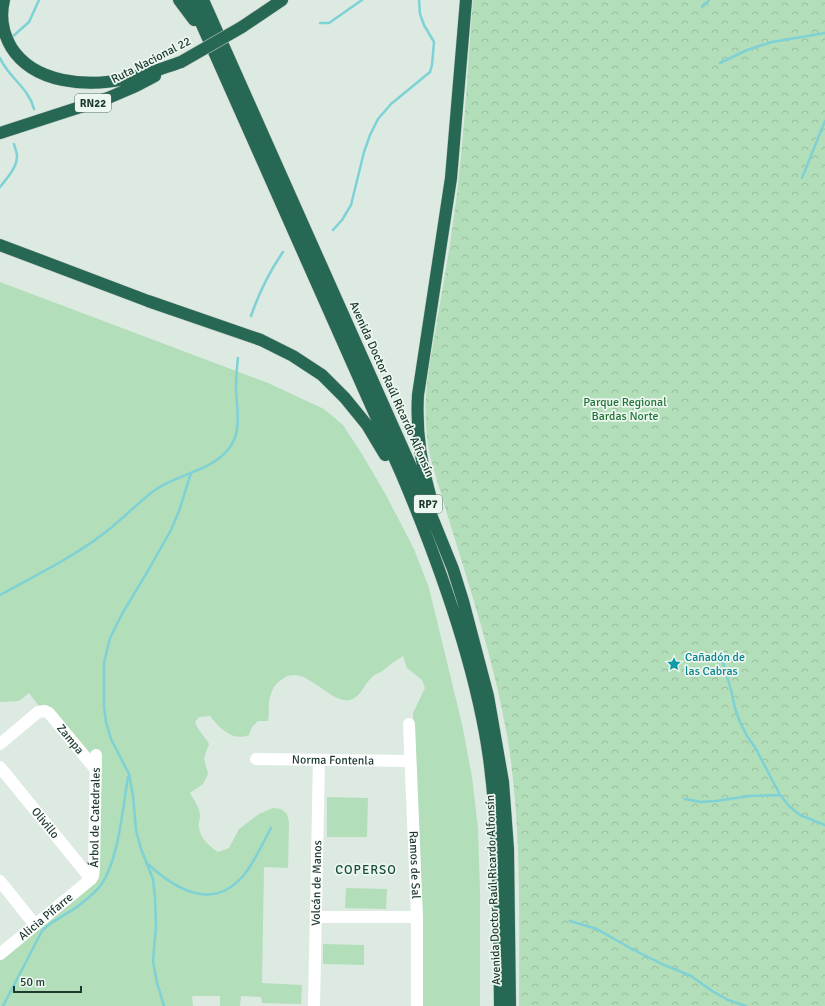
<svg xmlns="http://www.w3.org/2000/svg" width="825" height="1006" font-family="Signika,sans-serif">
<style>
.green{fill:#b2deb9}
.park{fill:url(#park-crowns)}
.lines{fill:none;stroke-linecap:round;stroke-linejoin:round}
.stream{stroke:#7ed1d5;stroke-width:2.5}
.highway-casing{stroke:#c0c8c5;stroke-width:13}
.minor{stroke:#fff;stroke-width:12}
.highway{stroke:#276854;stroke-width:12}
.highway-bridge-casing{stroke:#c0c8c5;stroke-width:13;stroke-linecap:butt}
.highway-bridge{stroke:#276854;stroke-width:12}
.labels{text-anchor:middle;stroke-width:3.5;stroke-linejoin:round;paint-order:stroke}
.shield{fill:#ecf7f0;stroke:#5b7369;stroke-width:1}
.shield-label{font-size:11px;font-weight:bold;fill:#1d3a2f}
.street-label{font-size:12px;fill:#1d3a2f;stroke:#ecf7f0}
.park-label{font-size:12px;fill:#24743a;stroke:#ecf7f0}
.culture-label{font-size:12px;fill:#0d838f;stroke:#ecf7f0;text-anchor:start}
.neighbourhood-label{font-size:13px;letter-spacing:1px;fill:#184d3a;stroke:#ecf7f0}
</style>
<defs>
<pattern id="park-crowns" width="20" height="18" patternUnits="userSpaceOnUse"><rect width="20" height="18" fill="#b2deb9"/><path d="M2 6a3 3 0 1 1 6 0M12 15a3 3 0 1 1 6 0" fill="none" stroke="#99bf9f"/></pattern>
</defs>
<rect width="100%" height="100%" fill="#dceae2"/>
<path class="green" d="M 0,282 L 268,383 L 324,409 L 343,425 L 362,454 L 386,495 L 414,549 L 429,588 L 462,724 L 472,777 L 478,828 L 480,893 L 480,1006 L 422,1006 L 413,713 L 425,688 L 422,680 L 407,668 L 403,656 C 395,661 388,666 381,672 C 378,673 375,674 373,676 C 365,683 361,697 350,700 C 331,705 305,664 284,678 C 277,682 273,687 271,694 C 267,705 270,710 268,721 L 258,721 L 252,727 L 249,735 C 232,742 220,728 210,716 L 199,717 L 195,722 C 198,731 205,736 209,744 L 204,758 L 208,774 L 203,784 L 190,793 C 194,800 200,808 200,816 C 200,820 198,824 199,828 C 200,838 210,847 218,852 L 229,848 L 239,829 L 259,814 L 273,808 L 281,809 L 287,814 L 289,822 L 288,868 L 264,867 L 262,983 L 302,985 L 301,1004 L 262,1003 L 261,997 L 241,996 L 240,1006 L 220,1006 L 220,996 L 192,996 L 193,1006 L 0,1006 L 0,959 L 96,882 L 99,874 L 91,757 L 50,707 L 44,705 L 39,706 L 29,693 L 19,701 L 0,702 Z
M 327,797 L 368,798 L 367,837 L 327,837 Z
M 346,888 L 387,889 L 386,909 L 345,908 Z
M 323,944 L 364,945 L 364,965 L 323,964 Z"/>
<path class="park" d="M 473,0 L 825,0 L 825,1006 L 519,1006 C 519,916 522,824 507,735 C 490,639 456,549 430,456 C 421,410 427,378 435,333 C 441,296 448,260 453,223 C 464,149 467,74 473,0 Z"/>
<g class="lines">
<path class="stream" d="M 702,7 L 709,0
M 320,23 L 329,23 L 362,0
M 11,38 L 29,22 L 39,0
M 0,58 C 8,77 29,88 34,109
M 720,63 L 747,50 L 772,42 L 825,33
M 802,178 L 825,121
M 0,187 C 7,178 17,168 17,156 C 17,153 15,148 14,144
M 333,230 L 342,220 L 351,205 L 364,152 L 370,135 L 378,119 L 391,104 L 430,72 L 432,65 L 434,42 L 424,25 L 420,14 L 419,0
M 251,316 C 259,293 269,272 283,252
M 0,595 C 36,575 74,557 107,531 C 125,517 140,500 158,488 C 183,472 221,469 234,440 C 241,424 236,403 236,386 C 236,377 237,367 238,358
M 722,659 L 731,690 L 735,708 L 740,722 L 747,736 L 756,749 L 780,795 L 790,807 L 800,815 L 825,825
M 685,799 L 701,802 L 716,801 L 749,796 L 780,795
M 148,864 C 176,890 213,911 243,876 C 255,862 262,844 271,828
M 570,921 L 597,929 L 630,948 L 662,964 L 691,976 L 712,991 L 728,1000 L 746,1006
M 3,1006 L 42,931 C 53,919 69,914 82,903 C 88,898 95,893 100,886 C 118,863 123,808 128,777
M 164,1006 L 157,983 L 153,961 L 156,926 L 155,897 L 153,879 L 141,849 L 136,830 L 133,796 L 129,774 L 111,739 L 106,722 L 104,707 L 104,663 L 110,638 L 122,614 L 149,569 L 171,530 L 179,511 L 191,473"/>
<defs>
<path id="highway" d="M 4,0 C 0,16 3,33 11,47 C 34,84 87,87 125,79 C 144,76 163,68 181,62
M 179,0 L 194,20
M 191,0 L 402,475 C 439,563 476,664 489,758 C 500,840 499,923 500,1006
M 203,0 L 419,485 L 453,569 L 463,601 L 488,696 L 503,782 L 508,849 L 510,1006
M 242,27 L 282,0
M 0,133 L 108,98 L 136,86 L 155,76
M 0,245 L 148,301 L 261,340 L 293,356 L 322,375 L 345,398 L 367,425 L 385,455
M 430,495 C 420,461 416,429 418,395 L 451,178 L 466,0"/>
</defs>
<use href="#highway" class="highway-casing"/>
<g class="minor">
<path id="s1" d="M 409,724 L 417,917 L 417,1006"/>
<path id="s2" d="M 0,744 L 38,712 L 45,711 L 49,713 L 96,770"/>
<path id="s3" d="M 256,759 L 410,761"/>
<path id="s4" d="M 0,767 L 91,879"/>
<path d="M 0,881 L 35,925"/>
<path d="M 316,917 L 417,917"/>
<path id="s5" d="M 0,954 L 91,879 L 93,876 L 94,868 L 96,755"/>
<path id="s6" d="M 314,1006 L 319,760"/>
</g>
<use href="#highway" class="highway"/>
<defs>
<path id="highway-bridge" d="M 181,62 L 242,27"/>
</defs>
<use href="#highway-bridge" class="highway-bridge-casing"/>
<use href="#highway-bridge" class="highway-bridge"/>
</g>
<defs>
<symbol id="sight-bare" viewBox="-9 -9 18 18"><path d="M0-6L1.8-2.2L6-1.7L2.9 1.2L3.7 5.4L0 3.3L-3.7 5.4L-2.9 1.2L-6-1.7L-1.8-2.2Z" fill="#0f9aa8" stroke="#ecf7f0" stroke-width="2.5" paint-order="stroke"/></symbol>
</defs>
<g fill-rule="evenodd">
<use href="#sight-bare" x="664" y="654" width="20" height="20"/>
</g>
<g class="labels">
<g class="shield">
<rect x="75" y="94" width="36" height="18" rx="3"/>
<rect x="414" y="495" width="28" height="18" rx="3"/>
</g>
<g class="shield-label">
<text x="93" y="107">RN22</text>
<text x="428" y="508">RP7</text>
</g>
<g class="street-label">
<text transform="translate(151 60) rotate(-27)" y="4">Ruta Nacional 22</text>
<text transform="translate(392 389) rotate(66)" y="4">Avenida Doctor Raúl Ricardo Alfonsín</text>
<text dy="4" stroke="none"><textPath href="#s2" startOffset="95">Zampa</textPath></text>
<text dy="4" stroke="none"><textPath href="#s3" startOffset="77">Norma Fontenla</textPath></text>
<text dy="4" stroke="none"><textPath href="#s5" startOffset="180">Árbol de Catedrales</textPath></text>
<text dy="4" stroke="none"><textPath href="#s4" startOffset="72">Olivillo</textPath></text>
<text dy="4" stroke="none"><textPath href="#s1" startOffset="141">Ramos de Sal</textPath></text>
<text dy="4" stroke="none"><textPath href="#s6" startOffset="123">Volcán de Manos</textPath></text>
<text transform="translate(493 890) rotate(-92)" y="4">Avenida Doctor Raúl Ricardo Alfonsín</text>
<text dy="4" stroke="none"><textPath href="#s5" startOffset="59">Alicia Pifarre</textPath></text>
</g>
<g class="park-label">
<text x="625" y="406">Parque Regional<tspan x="625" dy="14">Bardas Norte</tspan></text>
</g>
<g class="culture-label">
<text x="685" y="661">Cañadón de<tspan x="685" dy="14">las Cabras</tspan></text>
</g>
<g class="neighbourhood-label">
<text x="366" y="874">COPERSO</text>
</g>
</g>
<path d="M14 986v6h67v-6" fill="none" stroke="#1d3a2f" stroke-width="2"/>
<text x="20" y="986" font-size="12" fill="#1d3a2f" stroke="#ecf7f0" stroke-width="3" paint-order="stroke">50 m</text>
</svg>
